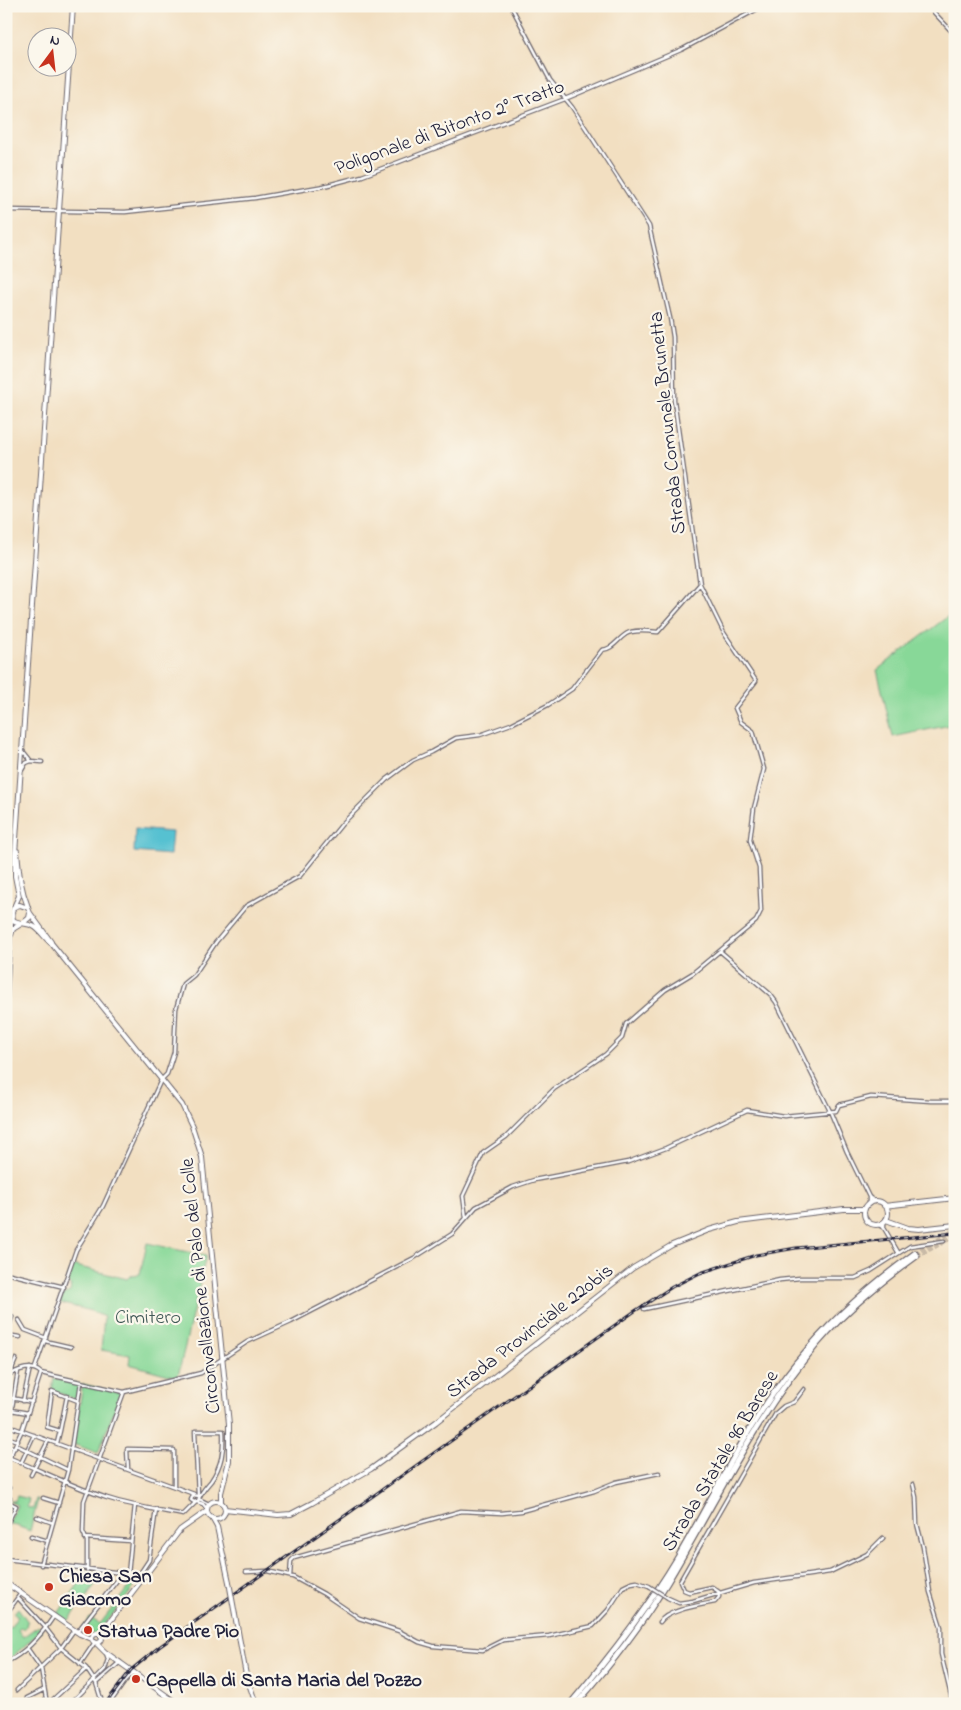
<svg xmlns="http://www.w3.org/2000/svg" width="961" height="1710" font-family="'Indie Flower',sans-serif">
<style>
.green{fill:#88d898;stroke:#557d6a}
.water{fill:#56c1d1;stroke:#3c7286}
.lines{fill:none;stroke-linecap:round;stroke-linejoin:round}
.highway-tunnel{stroke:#c8b9a6;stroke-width:4.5;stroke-dasharray:4.5 2;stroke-linecap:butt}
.street-casing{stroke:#6b646a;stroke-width:5}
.secondary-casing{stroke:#6b646a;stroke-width:6}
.highway-casing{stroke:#6b646a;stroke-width:7}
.street{stroke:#fff;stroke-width:2.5}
.secondary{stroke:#fff;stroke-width:4}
.highway{stroke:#fff;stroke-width:4.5}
.rail-casing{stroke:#22223b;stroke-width:3}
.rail{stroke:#fbf7ec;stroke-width:1;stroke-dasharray:4;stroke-linecap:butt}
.street-bridge-casing{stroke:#6b646a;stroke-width:5;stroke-linecap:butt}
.secondary-bridge-casing{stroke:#6b646a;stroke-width:6;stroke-linecap:butt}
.street-bridge{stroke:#fff;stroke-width:2.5}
.secondary-bridge{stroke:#fff;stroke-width:4}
.poi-dot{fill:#c8321e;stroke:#fbf7ec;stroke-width:2}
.labels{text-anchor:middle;stroke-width:4.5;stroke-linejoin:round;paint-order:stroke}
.street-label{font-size:20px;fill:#22223b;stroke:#fbf7ec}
.park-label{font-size:20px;fill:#415957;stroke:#fbf7ec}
.poi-label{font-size:20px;font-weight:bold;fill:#22223b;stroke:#fbf7ec;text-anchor:start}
</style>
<rect width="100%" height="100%" fill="#fbf7ec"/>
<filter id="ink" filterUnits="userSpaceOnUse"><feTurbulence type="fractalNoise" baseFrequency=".02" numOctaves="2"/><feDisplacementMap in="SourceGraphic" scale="10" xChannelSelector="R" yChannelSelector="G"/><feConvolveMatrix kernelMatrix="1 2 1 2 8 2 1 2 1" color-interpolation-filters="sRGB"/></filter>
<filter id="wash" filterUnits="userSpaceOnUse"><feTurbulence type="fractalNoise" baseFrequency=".0096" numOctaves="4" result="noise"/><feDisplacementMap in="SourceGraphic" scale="20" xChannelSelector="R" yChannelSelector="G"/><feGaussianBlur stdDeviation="1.12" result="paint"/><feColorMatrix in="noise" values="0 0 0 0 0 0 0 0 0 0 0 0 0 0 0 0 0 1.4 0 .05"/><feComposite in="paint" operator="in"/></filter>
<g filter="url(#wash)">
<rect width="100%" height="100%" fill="#f2dfc1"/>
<path class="green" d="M 955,611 L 955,724 L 893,737 L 877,670 Z
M 147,1243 L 206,1256 L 178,1376 L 176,1377 L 129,1364 L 130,1355 L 101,1350 L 104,1317 L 91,1311 L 60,1303 L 62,1295 L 70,1292 L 71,1285 L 68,1283 L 68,1278 L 72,1265 L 127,1279 L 131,1275 L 140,1274 Z
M 54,1378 L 80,1384 L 77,1400 L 52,1390 Z
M 83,1384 L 121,1393 L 98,1453 L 73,1444 Z
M 17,1496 L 29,1499 L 27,1507 L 33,1509 L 36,1499 L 38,1499 L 30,1531 L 9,1523 L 17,1505 L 8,1501 L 15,1501 Z
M 78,1572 L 104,1574 L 69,1620 L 66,1621 L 57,1615 L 80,1582 L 76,1577 Z
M 137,1576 L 142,1577 L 110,1618 L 96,1633 L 89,1635 L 80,1631 L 90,1618 L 100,1624 Z
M 18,1608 L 28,1622 L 26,1623 L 27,1625 L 23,1629 L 21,1627 L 18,1630 L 23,1637 L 38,1626 L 42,1630 L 11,1658 L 6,1648 L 6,1626 L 10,1628 L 18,1616 L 14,1613 Z"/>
<path class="water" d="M 135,829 L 172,832 L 170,855 L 134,852 Z"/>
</g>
<g filter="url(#ink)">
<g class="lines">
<path class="highway-tunnel" d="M 915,1253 L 955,1230
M 917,1256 L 955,1236"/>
<defs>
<path id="street" d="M 928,6 L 955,35
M 6,210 L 125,212 L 255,198 L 324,186 L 362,176 L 565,99 L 683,49 L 763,6
M 31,761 L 42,762
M 22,770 L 26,763 L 31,761 L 23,751
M 720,951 L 770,994 L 776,1002 L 830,1111 L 847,1152 L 869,1197 L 875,1202
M 869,1204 L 869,1197
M 466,1218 L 463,1196 L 483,1153 L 506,1137 L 554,1089 L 606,1054 L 622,1038 L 626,1024 L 665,990 L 693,973 L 756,921 L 761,911 L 759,868 L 750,840 L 754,808 L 764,769 L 753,731 L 741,722 L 735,708 L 756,681 L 724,633 L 700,584 L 674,400 L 673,337 L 670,318 L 649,226 L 572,107 L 550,80 L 511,6
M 884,1222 L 884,1228 L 898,1252
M 879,1225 L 884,1228
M 6,1273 L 64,1287
M 644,1309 L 780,1280 L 800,1278 L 855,1278 L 871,1271 L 910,1246 L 944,1241
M 19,1320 L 25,1330 L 46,1338
M 6,1335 L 12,1317
M 6,1335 L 20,1337
M 45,1341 L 71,1347
M 35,1368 L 76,1250 L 103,1206 L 161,1080 L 167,1074 L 174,1052 L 176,1009 L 183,984 L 194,975 L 216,942 L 246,906 L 300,876 L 342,824 L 386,780 L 413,760 L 431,752 L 456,738 L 480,735 L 511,724 L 548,705 L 572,689 L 602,650 C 613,649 617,640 626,634 C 633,629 649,631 658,632 L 700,584
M 11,1371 L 16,1359
M 6,1376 C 17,1371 30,1363 41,1373 L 124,1392 L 201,1373 L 247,1342 L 291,1322 L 414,1258 L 452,1234 L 476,1207 L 513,1187 L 534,1180 L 628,1162 L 666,1148 L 747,1110 L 784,1116 L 836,1111 L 839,1105 L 871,1097 L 931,1101 L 955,1101
M 6,1397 L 32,1402
M 23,1401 L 30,1368
M 6,1409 L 28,1413
M 6,1425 L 194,1494
M 9,1426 L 18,1371
M 60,1431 L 67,1396
M 9,1438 L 18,1441
M 57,1443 L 60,1431 L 47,1427 L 52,1391 L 78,1401
M 6,1445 L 15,1448
M 16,1445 L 68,1470
M 6,1453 L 12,1453
M 10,1458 C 42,1471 74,1487 107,1498 C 132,1506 158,1510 183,1515 L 196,1502
M 21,1463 L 34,1435
M 6,1465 L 22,1430 L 41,1373
M 128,1469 L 127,1449 L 174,1450 L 174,1486
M 31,1475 L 48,1441
M 913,1484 L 916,1497 L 917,1524 L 923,1547 L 930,1592 L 941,1627 L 941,1654 L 953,1704
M 6,1495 L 9,1488
M 198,1495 L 195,1431 L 223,1431 C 224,1450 222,1465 211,1481 C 206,1487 200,1493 198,1501 L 194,1502 L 191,1500 L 193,1495 L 199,1496
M 43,1498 L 59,1503
M 6,1499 L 10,1498
M 199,1499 L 209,1504
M 6,1501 L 16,1506 L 6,1526
M 197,1502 L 203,1504 L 207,1509
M 37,1517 L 53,1523
M 31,1536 L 48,1541
M 85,1538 L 131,1541
M 6,1559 L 139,1575 L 149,1560 L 156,1509
M 41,1565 L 68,1470 L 81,1382
M 87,1570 L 87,1541 L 83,1532 L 84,1501 L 124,1392
M 246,1572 L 267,1571 L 293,1577 L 324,1594 L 359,1618 L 399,1631 L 419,1642 L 433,1646 L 483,1650 L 503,1640 L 549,1636 L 593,1626 L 608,1610 L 623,1587 L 631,1583 L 637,1582 L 649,1586
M 128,1574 L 135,1505
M 290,1576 L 291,1561 L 294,1558 L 461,1511 L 502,1513 L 521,1511 L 594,1491 L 616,1482 L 659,1473
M 6,1595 L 11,1586
M 18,1598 L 44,1626 L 61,1648 L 86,1668 L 96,1683 L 102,1702
M 668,1598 L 679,1603 L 693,1601 L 754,1583 L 830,1572 L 867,1554 L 883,1538
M 6,1605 L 9,1607
M 6,1614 L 21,1593
M 660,1622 C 667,1610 701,1605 715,1602 L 719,1597 L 719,1592 L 712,1587 L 689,1592 L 684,1590 L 680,1581 L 776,1413 L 784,1406 L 794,1402 L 804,1389
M 77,1632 L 122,1574
M 27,1648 L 41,1668 L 47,1704
M 6,1662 C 26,1653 42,1634 54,1616
M 80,1664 L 95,1642
M 96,1683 L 120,1662
M 17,1690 L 61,1648 L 74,1630
M 6,1691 L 12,1704
M 27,1698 L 43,1690
M 48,1704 L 86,1669
M 70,1704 L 105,1669 L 108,1659 L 106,1653
M 109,1704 L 126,1680 L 134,1672"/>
<path id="secondary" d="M 17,851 C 19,872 20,887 28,907
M 14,907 L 19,896 L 15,876 L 15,854 L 73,6
M 30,913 L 51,942
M 23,923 L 29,918 L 30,913 L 28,908 L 20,905 L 14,907 L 12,911 L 13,920 C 19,924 26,923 33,926 C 41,930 45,939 52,944 L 182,1105 L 192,1126 L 202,1157 L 229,1424 L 229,1461 L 221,1493 L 221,1502
M 11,935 L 13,929 L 21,924
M 6,999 L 11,916
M864 1213a12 12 0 1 1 24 0a12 12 0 1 1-24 0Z
M 884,1206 L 955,1198
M 886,1220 L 908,1228 L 919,1229 L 955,1225
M207 1510a9 9 0 1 1 18 0a9 9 0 1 1-18 0Z
M 225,1509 L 278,1515 L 291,1514 L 312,1503 L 371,1469 L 436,1422 L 633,1268 L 672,1245 L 709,1230 L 738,1222 L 844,1209 L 865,1209
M 212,1518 L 217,1527 L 229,1582
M 6,1583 L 80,1634 L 92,1639
M 235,1615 L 246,1675 L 256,1704
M92 1638a5 5 0 1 1 10 0a5 5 0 1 1-10 0Z
M 101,1636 L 104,1629 L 180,1530 L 207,1511
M 95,1642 L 105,1652 L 178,1704"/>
<path id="highway" d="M 570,1704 C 609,1658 647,1609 678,1557 C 716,1492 748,1422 796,1363 C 831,1320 870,1285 915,1253
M 576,1704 C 609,1667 641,1626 667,1583 C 716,1502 756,1415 818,1343 C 847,1309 881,1282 917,1256"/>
</defs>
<use href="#street" class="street-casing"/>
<use href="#secondary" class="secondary-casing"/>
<use href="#highway" class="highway-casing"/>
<use href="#street" class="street"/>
<use href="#secondary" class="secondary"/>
<use href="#highway" class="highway"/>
<defs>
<path id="rail" d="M 105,1704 L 131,1670 L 159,1647 L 635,1311 L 672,1287 L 700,1273 L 756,1255 L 796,1248 L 955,1233"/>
</defs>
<use href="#rail" class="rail-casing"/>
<use href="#rail" class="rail"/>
<defs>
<path id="street-bridge" d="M 649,1586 L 668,1598"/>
<path id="secondary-bridge" d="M 229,1582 L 235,1615"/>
</defs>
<use href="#street-bridge" class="street-bridge-casing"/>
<use href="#secondary-bridge" class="secondary-bridge-casing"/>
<use href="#street-bridge" class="street-bridge"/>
<use href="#secondary-bridge" class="secondary-bridge"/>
</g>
</g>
<g class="poi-dot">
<circle cx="49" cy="1587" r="5"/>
<circle cx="88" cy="1630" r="5"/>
<circle cx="136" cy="1679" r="5"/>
</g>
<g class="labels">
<g class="street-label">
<text transform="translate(449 126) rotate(-20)" y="7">Poligonale di Bitonto 2° Tratto</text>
<text transform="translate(666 423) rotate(-96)" y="7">Strada Comunale Brunetta</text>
<text transform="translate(199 1286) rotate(-96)" y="7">Circonvallazione di Palo del Colle</text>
<text transform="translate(529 1330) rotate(-38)" y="7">Strada Provinciale 220bis</text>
<text transform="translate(719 1460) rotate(-59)" y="7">Strada Statale 96 Barese</text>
</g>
<g class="park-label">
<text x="148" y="1323">Cimitero</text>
</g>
<g class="poi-label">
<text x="59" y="1582">Chiesa San<tspan x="59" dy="23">Giacomo</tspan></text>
<text x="98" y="1637">Statua Padre Pio</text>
<text x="146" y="1686">Cappella di Santa Maria del Pozzo</text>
</g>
</g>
<rect width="961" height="1710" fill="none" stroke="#fbf7ec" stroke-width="25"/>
<g transform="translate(52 52) rotate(15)"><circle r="24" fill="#fbf7ec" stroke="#a4a2a5"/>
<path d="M0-4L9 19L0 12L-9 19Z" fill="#c8321e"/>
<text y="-8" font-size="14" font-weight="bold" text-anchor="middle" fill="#22223b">N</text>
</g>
</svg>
